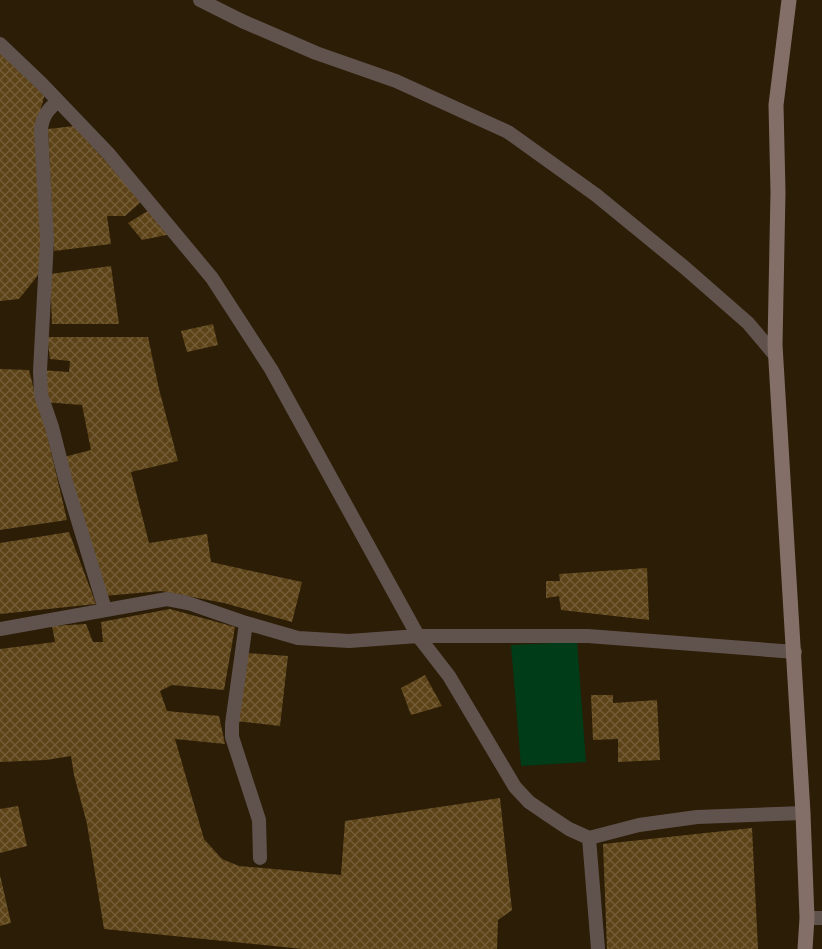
<svg xmlns="http://www.w3.org/2000/svg" width="822" height="949" font-family="Ubuntu,sans-serif">
<style>
.park{fill:#003c18}
.building{fill:url(#building-cross-hatch)}
.lines{fill:none;stroke-linecap:round;stroke-linejoin:round}
.street{stroke:#60534e;stroke-width:14}
.secondary{stroke:#846f68;stroke-width:15}
</style>
<defs>
<pattern id="building-cross-hatch" width="8" height="8" patternUnits="userSpaceOnUse" patternTransform="scale(1.25)"><rect width="8" height="8" fill="#5d4318"/><path d="M0 0l8 8M0 8l8-8" fill="none" stroke="#755e39"/></pattern>
</defs>
<rect width="100%" height="100%" fill="#2b1d06"/>
<path class="park" d="M 577,642 L 586,762 L 521,766 L 511,645 Z"/>
<path class="building" d="M 0,47 L 45,94 L 36,125 L 45,232 L 39,274 L 19,299 L 0,301 Z
M 74,126 L 142,201 L 125,216 L 107,216 L 111,244 L 54,251 L 48,129 Z
M 151,209 L 171,234 L 142,240 L 128,223 Z
M 111,266 L 119,324 L 52,324 L 50,274 Z
M 213,324 L 218,345 L 187,352 L 181,331 Z
M 47,337 L 148,337 L 159,389 L 178,461 L 131,472 L 149,543 L 207,534 L 211,562 L 302,582 L 292,622 L 224,603 L 161,591 L 104,596 L 64,457 L 91,450 L 82,405 L 43,402 L 41,370 L 69,372 L 70,361 L 50,359 Z
M 0,369 L 29,370 L 36,398 L 45,426 L 67,520 L 0,530 Z
M 69,532 L 96,604 L 0,614 L 0,543 Z
M 647,568 L 649,620 L 561,610 L 559,596 L 546,598 L 546,581 L 560,581 L 559,574 Z
M 170,609 L 235,627 L 224,690 L 172,685 L 160,691 L 167,711 L 219,716 L 225,744 L 175,739 L 204,839 L 222,859 L 239,866 L 341,875 L 345,821 L 500,798 L 512,910 L 498,920 L 497,949 L 303,949 L 104,929 L 87,824 L 74,775 L 71,756 L 46,760 L 0,762 L 0,649 L 55,642 L 52,626 L 86,624 L 93,642 L 103,642 L 101,622 Z
M 247,653 L 288,656 L 280,726 L 235,721 Z
M 425,675 L 442,706 L 411,715 L 401,688 Z
M 591,695 L 613,695 L 613,703 L 657,700 L 660,760 L 618,762 L 618,739 L 593,740 Z
M 18,806 L 27,846 L 0,853 L 0,809 Z
M 752,828 L 758,949 L 607,949 L 603,844 Z
M 0,875 L 11,923 L 0,926 Z"/>
<g class="lines">
<path class="street" d="M 200,0 L 242,21 L 316,53 L 396,81 L 508,132 L 596,195 L 684,267 L 748,323 L 775,355
M 0,44 L 41,83 L 108,153 L 212,278 L 271,369 L 418,636 L 449,676 L 515,787 L 529,802 L 548,815 L 569,829 L 589,838 L 639,825 L 697,817 L 803,813
M 58,101 C 48,109 42,117 41,130 L 47,240 L 40,371 L 41,395 L 52,427 L 65,478 L 105,609
M 246,623 L 232,724 L 232,737 L 259,820 L 260,858
M 0,629 L 167,599 L 188,603 L 246,623 L 298,638 L 349,641 L 418,636 L 588,636 L 795,652
M 589,838 L 598,949
M 807,918 L 822,918"/>
<path class="secondary" d="M 789,0 L 776,105 L 778,192 L 775,345 L 803,813 L 807,918 L 805,949"/>
</g>
</svg>
